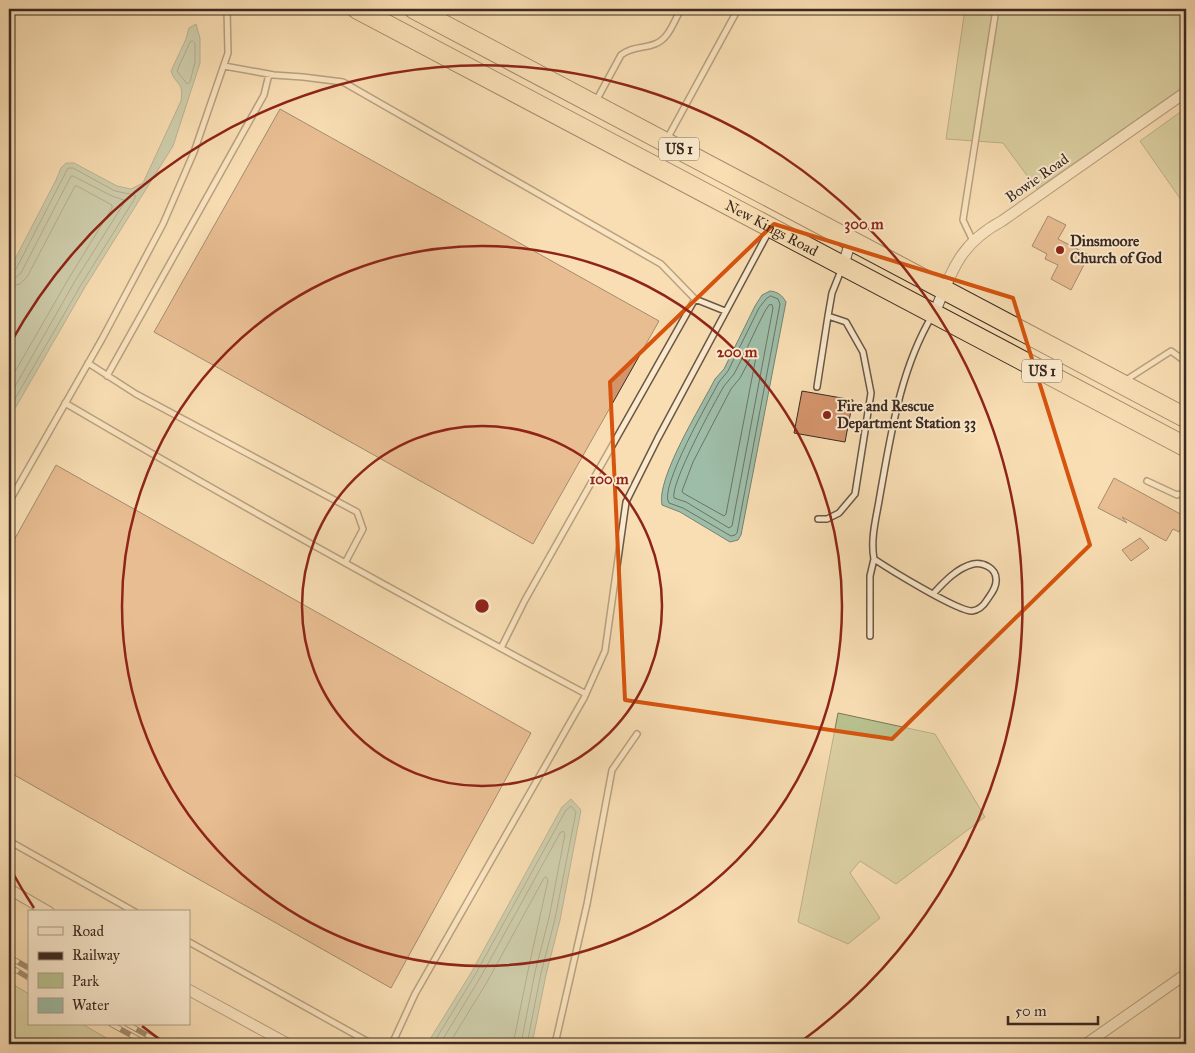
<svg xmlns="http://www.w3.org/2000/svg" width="1195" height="1053" font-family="'IM FELL Great Primer',serif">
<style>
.green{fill:#b9c290;stroke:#7a7658}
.water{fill:#9ebda8;stroke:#768272}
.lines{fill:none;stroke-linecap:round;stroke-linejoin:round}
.shore{stroke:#6c7464;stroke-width:1}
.building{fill:#d3946c;stroke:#3a2a21}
.lane-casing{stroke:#6a5746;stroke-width:8}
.street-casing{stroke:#6a5746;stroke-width:12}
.highway-casing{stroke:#3a2a21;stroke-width:21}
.lane{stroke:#fbeace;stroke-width:5}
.street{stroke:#fbeace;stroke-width:10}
.highway{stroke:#f9deb3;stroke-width:19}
.rail-casing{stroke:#3a2a21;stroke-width:5.5}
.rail{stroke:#fbeace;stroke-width:4;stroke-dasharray:11;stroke-linecap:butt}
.marked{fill:none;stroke:#d7540e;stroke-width:4;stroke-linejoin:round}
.ring{fill:none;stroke:#8f2418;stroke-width:2.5}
.poi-dot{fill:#8f2418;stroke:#fbeace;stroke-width:2}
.labels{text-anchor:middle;stroke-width:4;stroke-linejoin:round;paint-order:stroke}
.shield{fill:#fbeace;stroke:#746455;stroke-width:1}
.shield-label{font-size:14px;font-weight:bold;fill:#3a2a21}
.street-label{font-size:15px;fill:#3a2a21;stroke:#fbeace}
.poi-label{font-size:15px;font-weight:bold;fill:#3a2a21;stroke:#fbeace;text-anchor:start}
.centre{fill:#8f2418;stroke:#fbeace;stroke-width:2.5}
.ring-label{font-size:15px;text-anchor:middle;font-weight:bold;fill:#8f2418;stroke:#fbeace;stroke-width:4;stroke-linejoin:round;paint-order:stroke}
</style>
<rect width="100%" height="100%" fill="#f9deb3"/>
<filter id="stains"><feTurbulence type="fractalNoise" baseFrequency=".004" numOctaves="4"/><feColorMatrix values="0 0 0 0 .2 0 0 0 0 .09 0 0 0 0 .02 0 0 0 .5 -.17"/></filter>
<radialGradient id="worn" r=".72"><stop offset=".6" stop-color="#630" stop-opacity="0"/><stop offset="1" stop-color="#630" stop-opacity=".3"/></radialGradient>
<path class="green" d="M 965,9 L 1186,9 L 1186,85 L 1037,189 L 1003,143 L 946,139 Z
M 1186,108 L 1186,207 L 1140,141 Z
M 838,713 L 935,734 L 985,817 L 896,884 L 860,861 L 850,873 L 880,918 L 848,944 L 798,922 Z
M 9,982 L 29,994 L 29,1024 L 82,1024 L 117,1044 L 9,1044 Z"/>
<path class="water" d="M 196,24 L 200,38 L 200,63 L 173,146 L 85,287 L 9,419 L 9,272 L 15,259 L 56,180 L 61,168 L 66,163 L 74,163 L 117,186 L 131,189 L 143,183 L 181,101 C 184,81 176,86 171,71 L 186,39 L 189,28 Z
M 770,291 C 778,292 782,295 786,302 L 741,535 L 738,540 L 730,542 L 680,512 L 662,505 C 656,478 702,405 715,379 L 724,369 L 755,306 L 762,295 Z
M 571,799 L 581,810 L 560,920 L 546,975 L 532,1044 L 427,1044 L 471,973 L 562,807 Z"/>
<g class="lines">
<path class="shore" d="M 193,41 L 195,43 L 195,62 L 190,82 L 187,84 L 177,71 L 190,42 Z
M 9,273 L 13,272 L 16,269 L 68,168 L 73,168 L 115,191 L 135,195 L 135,198 L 81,285 L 9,409
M 9,279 L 15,278 L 21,273 L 71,176 L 73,176 L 112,196 L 124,200 L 124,203 L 75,281 L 9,397
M 9,286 L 20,284 L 27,277 L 75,186 L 77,186 L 112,205 L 112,208 L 69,278 L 9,382
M 771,296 L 778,299 L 780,304 L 737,533 L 735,535 L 731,536 L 683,508 L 669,503 C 658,489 710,399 719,382 L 728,371 L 759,308 L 766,299 Z
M 772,305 L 773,308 L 732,526 L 729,528 L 686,502 L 674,498 C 670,484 714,403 724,386 C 727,382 731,378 734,374 C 745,354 754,332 765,311 L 769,305 Z
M 753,354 L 756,357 L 726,514 L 724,516 L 683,493 L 682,491 L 693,462 L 731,389 L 740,378 Z
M 433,1044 L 475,975 L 566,810 L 571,806 L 576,812 L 555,919 L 541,973 L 527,1044
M 440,1044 L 480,978 L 560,833 L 563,831 L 565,834 L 549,918 L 535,972 L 521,1044
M 449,1044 L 487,982 L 544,878 L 546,877 L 548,880 L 528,971 L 513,1044"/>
</g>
<path class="building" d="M 280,109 L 659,321 L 533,544 L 154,332 Z
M 1048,216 L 1066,225 L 1058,239 L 1089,255 L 1071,290 L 1051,279 L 1058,265 L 1045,259 L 1047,254 L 1032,246 Z
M 802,391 L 853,400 L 845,442 L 794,433 Z
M 56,465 L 531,733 L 391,988 L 9,772 L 9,549 Z
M 1114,478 L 1186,517 L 1179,532 L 1173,529 L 1166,541 L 1122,517 L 1127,523 L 1098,508 Z
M 1140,538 L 1149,548 L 1131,561 L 1122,550 Z"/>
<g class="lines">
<defs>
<path id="lane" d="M 224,66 L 274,75 L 303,77 L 343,82 L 661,264 L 695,299 L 725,311
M 596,101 L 621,55 C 633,46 642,49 655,44 C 669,39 674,21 681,9
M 667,139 L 738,9
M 973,241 L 963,220 L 996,9
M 932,316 C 900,370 891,434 880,495 C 877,515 870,538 874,559 C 889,569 957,611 972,611 C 979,610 984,605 987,600 C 991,594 997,587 996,579 C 996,568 983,562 973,564 C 957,568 944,582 933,594
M 88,363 L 136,394 L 357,512 L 363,529 L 345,563
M 107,376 L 264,95 L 269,74
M 1126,380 L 1171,351 L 1186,362
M 817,387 L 828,316
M 65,403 C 237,504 410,600 586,694
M 1147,481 L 1177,495 L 1186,492
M 9,502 L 102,339 L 163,224 L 194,152 L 228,53 L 227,9
M 818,519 L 827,519 L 839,513 L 855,494 L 871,393 L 863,352 L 846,322 L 828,316 L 832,293 L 842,268
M 870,636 L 870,576 L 874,559
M 501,648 L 525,600 L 695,299
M 9,841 L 135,912
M 189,942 L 372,1044
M 392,1044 L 415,994 L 584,698 L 605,651 L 626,502 L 658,438 L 769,231
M 555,1044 L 587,904 L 612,770 L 637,734"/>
<path id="street" d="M 843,266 L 851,240
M 934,314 C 952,271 959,244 1002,221 L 1186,92
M 9,889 L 49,912
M 189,990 L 288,1044
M 1086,1044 L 1186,974"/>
<g id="highway">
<path id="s1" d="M 357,9 L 1186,447"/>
<path d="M 414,9 L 1186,418"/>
</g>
</defs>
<use href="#lane" class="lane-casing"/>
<use href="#street" class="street-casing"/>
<use href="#highway" class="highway-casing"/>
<use href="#lane" class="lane"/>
<use href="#street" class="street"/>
<use href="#highway" class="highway"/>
<defs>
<path id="rail" d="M 9,957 L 29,968
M 9,966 L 29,978
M 111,1024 L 147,1044
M 127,1024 L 163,1044"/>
</defs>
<use href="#rail" class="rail-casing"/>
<use href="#rail" class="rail"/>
</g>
<path d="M0 0H1195V1053H0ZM 774,224 L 1013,298 L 1090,545 L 892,739 L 625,700 L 610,382 Z" fill="#f9deb3" fill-opacity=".55" fill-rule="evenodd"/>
<path class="marked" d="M 774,224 L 1013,298 L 1090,545 L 892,739 L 625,700 L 610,382 Z"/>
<g class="ring">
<circle cx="482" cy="606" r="180"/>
<circle cx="482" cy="606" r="360"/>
<path d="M165 1043A540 540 0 0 1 142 1026M34 908A540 540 0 0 1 10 868M10 344A540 540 0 1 1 799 1043"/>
</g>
<g class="poi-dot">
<circle cx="1060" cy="250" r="5"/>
<circle cx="827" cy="415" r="5"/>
</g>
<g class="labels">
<g class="shield">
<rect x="659" y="137.5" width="40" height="23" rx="4"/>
<rect x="1022" y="359.5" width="40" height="23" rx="4"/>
</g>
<g class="shield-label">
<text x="679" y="154">US 1</text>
<text x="1042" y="376">US 1</text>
</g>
<g class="street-label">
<text transform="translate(1037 178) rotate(-35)" y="5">Bowie Road</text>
<text dy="5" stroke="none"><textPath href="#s1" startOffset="469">New Kings Road</textPath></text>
</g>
<g class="poi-label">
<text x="1070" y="246">Dinsmoore<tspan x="1070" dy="17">Church of God</tspan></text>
<text x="837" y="411">Fire and Rescue<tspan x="837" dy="17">Department Station 33</tspan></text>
</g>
</g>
<circle cx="482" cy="606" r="8" class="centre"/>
<g class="ring-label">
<text x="864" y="229">300 m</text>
<text x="737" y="357">200 m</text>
<text x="609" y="484">100 m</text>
</g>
<rect width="1195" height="1053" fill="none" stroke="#f9deb3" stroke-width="30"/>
<rect x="10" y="10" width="1175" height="1033" fill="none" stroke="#3a2a21" stroke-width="2.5"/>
<rect x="15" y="15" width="1165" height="1023" fill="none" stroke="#3a2a21"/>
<rect x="28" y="910" width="162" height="115" fill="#fbeace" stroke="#ae9d89"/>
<rect x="38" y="927" width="25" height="8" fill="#fbeace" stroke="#ae9d89"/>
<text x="72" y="936" font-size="15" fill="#3a2a21">Road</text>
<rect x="38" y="952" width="25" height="8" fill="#3a2a21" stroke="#ae9d89"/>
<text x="72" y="960" font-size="15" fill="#3a2a21">Railway</text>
<rect x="38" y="973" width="25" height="15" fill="#b9c290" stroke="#ae9d89"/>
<text x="72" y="986" font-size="15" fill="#3a2a21">Park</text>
<rect x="38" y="998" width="25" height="15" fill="#9ebda8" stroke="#ae9d89"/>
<text x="72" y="1010" font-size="15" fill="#3a2a21">Water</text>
<path d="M1008 1016v8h90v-8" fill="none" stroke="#3a2a21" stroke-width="2.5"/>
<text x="1015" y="1016" font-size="15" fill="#3a2a21" stroke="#fbeace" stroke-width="4" paint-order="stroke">50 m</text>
<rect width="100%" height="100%" filter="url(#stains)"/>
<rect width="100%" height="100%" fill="url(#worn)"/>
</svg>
